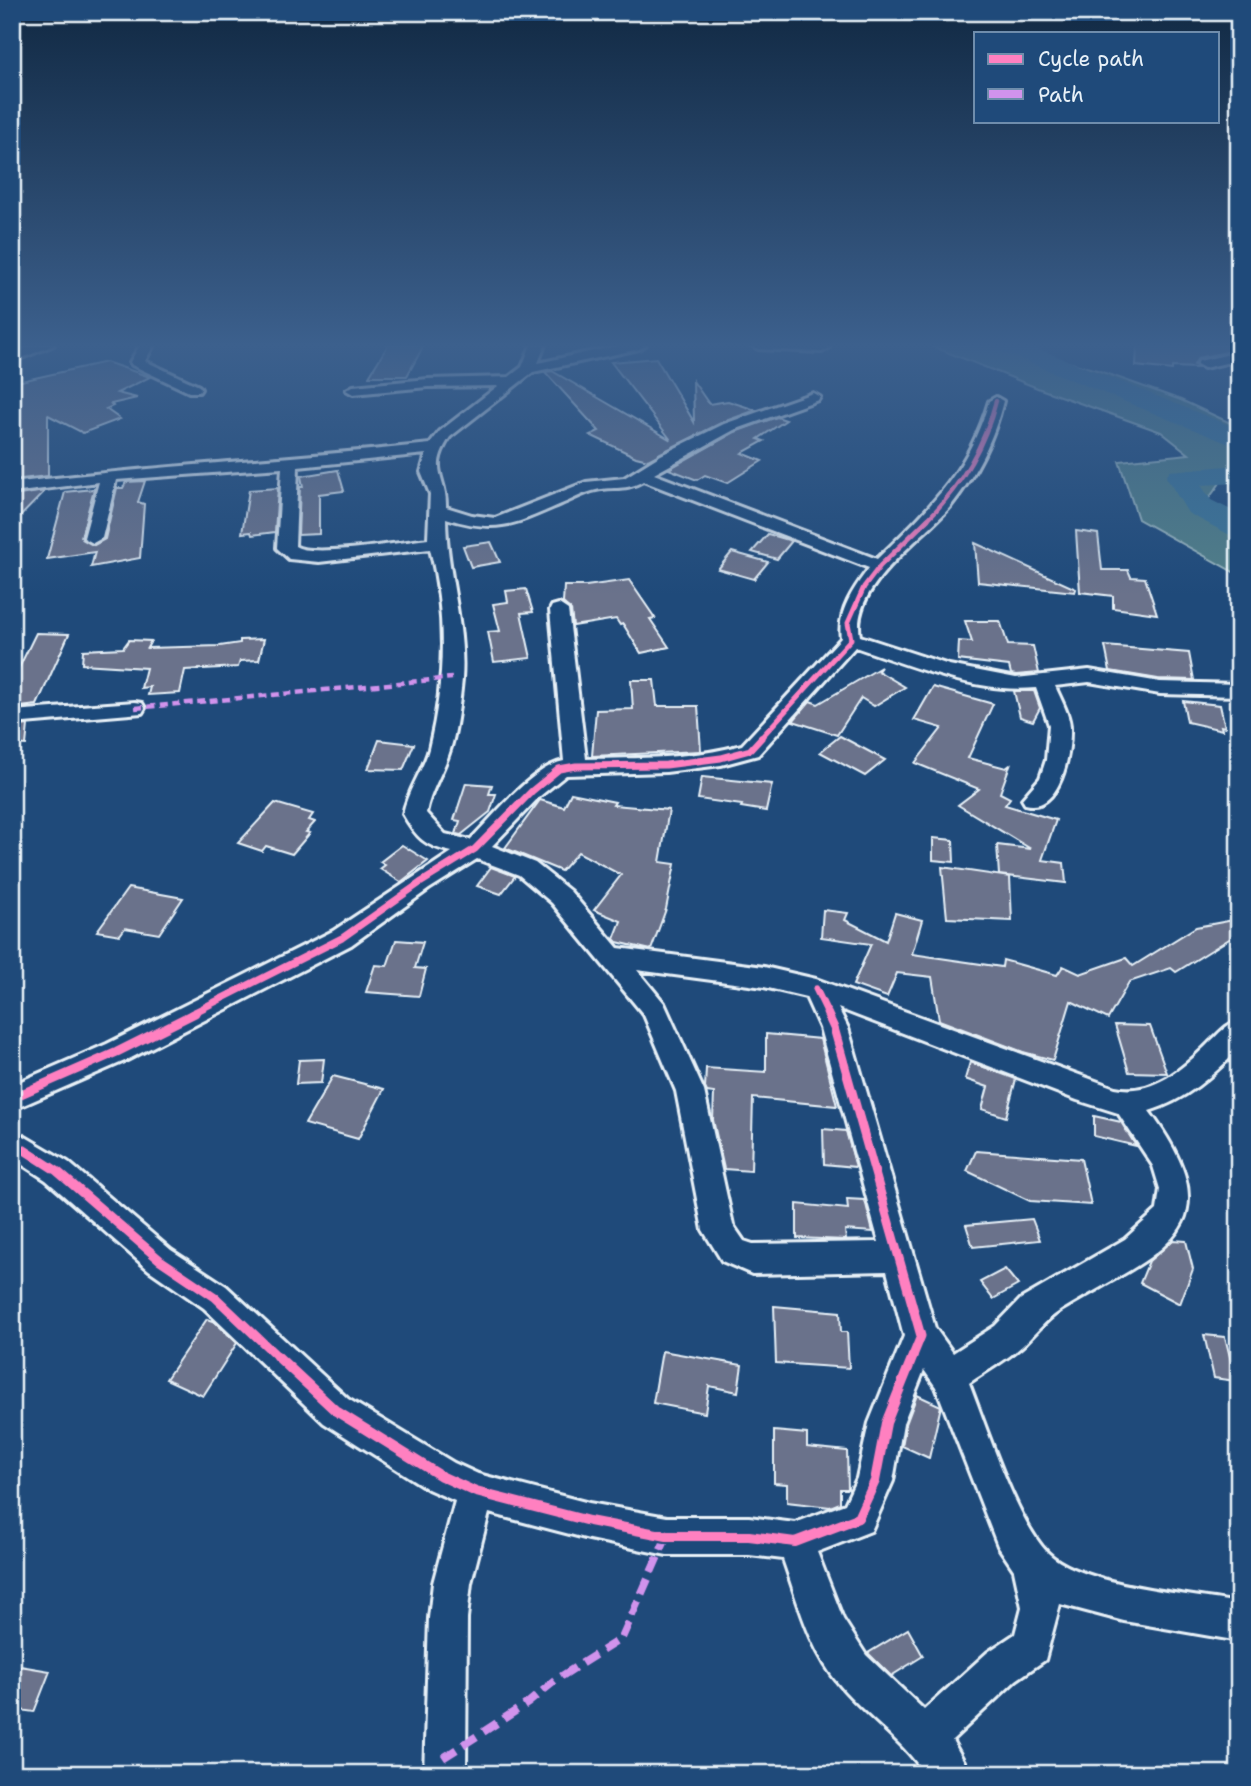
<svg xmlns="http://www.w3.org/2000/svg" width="1251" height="1786" font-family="'Shantell Sans',sans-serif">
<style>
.green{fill:#517f88;stroke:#9cb8c0;stroke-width:2}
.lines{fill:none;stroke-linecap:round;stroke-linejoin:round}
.river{fill:#3e7698;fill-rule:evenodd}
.building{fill:#6a728b;stroke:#e8f1f8;stroke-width:2}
.minor-casing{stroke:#e8f1f8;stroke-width:6}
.minor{fill:#1f4a7a;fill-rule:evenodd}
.quiet-far1{stroke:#d193ec;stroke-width:4.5;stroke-dasharray:8 4.5;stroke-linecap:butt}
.quiet{stroke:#d193ec;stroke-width:8;stroke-dasharray:16 8;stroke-linecap:butt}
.cycleway-far4-casing{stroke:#1f4a7a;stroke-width:7}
.cycleway-far3-casing{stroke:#1f4a7a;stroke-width:9}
.cycleway-far2-casing{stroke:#1f4a7a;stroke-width:11}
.cycleway-far1-casing{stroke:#1f4a7a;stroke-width:13}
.cycleway-casing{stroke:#1f4a7a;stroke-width:15}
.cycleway-far4{stroke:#ff80c0;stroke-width:4.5}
.cycleway-far3{stroke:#ff80c0;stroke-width:5}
.cycleway-far2{stroke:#ff80c0;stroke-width:7}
.cycleway-far1{stroke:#ff80c0;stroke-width:9}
.cycleway{stroke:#ff80c0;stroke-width:10}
</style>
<rect width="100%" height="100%" fill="#1f4a7a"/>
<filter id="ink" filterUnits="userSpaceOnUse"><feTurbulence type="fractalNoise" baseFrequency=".0143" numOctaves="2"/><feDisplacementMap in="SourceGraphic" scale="14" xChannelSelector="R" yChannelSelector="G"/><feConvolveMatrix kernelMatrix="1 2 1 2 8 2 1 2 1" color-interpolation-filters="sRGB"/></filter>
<g filter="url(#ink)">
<!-- green -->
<polygon class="green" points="929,345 1006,345 1097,370 1181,400 1239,427 1239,475 1223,479 1202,508 1239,525 1239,575 1138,519 1119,461 1189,454 1161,432 1040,389"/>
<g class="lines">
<!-- river -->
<g class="river">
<polygon points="994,345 1029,345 1239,429 1239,448 998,350"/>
<polygon points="1239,465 1239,483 1201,485 1211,500 1239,514 1239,537 1228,534 1188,513 1166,477 1170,471"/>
</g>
</g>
<!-- building -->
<g class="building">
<polygon points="388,345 424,345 407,376 369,376"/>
<polygon points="1137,345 1233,345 1236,350 1198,358 1194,365 1199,368 1172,367 1172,370 1136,366"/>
<polygon points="656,358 694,422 693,381 709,404 728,401 756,410 723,422 648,460 636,457 590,435 599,431 545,372 552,371 671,440 611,362"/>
<polygon points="106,362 150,377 117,393 137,398 111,404 113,406 106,409 120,419 83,433 48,415 48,476 12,480 12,383"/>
<polygon points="777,417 786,420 758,439 764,441 742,453 762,461 727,483 705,475 697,480 669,469 735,432"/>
<polygon points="338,470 344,491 319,494 319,534 298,535 300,487 303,487 301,476"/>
<polygon points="145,481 138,502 144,504 140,558 91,567 95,552 47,559 65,492 94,489 81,537 94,545 105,539 117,488 123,488 126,482"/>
<polygon points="278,488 275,532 252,535 251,532 242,533 249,490"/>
<polygon points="45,491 12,525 12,496"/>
<polygon points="1076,531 1098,534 1102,570 1128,570 1131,577 1145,578 1157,614 1113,608 1113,596 1080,592"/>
<polygon points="768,534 792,541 777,559 752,552"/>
<polygon points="491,542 500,562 471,567 463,546"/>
<polygon points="975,543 1076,589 1075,592 978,582"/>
<polygon points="732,552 768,562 754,579 718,569"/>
<polygon points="629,580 655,618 650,619 669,647 641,653 623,624 620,625 616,619 573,626 571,610 563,603 564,586 586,586"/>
<polygon points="526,589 533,612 521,613 531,658 494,662 488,632 500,631 493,604 508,602 506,591"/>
<polygon points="965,621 1000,621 1008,645 1033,646 1039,673 1016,675 1011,674 1009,666 958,660 959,641 972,642"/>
<polygon points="36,633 69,634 37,705 12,708 12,682"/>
<polygon points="264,639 259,660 240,661 238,667 185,670 180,693 148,695 150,687 141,688 146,668 82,664 83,650 123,648 129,640 151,641 147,648 220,646 240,643 240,640"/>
<polygon points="1105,646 1189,653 1194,680 1158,679 1110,671"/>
<polygon points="881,667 878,671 905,687 874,706 861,698 837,735 793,721 810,701 818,704"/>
<polygon points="631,680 654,680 657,706 698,706 701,751 592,756 596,710 633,709"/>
<polygon points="933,687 993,704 968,758 1006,768 1010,765 1000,793 1010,798 1005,805 1056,820 1042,860 1064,863 1066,883 999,875 997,845 1031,849 958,805 979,789 915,763 942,728 914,720"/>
<polygon points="1014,691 1034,691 1040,708 1033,721 1020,717"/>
<polygon points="1183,701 1220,705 1225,727 1221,726 1222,730 1187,722"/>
<polygon points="28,725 26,745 12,744 12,727"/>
<polygon points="840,736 885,760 865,776 820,752"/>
<polygon points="379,740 414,744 403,770 368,769"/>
<polygon points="702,777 772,784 766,811 741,807 742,805 698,799"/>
<polygon points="466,783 492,785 489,794 496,794 490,812 461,835 456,834 460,821 454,820"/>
<polygon points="571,793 615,802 613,805 669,810 660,862 675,864 666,909 651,950 617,942 614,939 621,921 594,910 621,875 578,852 561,871 505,848 540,800 564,807"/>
<polygon points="275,803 313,814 309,820 315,822 306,832 310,833 292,854 266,846 262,851 238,843"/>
<polygon points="933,838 953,840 954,862 933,860"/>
<polygon points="402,845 428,861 401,882 380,869 385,865 380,862"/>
<polygon points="491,867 515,876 501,894 477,886"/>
<polygon points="942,867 1010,877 1012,921 947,918"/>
<polygon points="128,888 183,898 159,934 125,928 120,935 97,931"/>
<polygon points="823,910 848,913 845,920 886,941 895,913 922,920 912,954 1002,967 1003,960 1057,975 1063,966 1080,974 1126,958 1133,966 1196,927 1239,919 1239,933 1176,972 1171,968 1129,982 1108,1019 1071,1001 1053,1060 1023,1052 939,1020 932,977 897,973 887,997 853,985 871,944 821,937"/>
<polygon points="396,940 423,942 415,968 426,969 419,996 366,992 375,965 387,966"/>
<polygon points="1115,1025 1150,1026 1167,1073 1129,1072"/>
<polygon points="766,1034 820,1039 837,1106 753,1098 751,1171 724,1169 713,1120 714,1093 707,1092 705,1088 706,1068 766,1072"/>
<polygon points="324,1059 321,1083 296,1084 299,1060"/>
<polygon points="970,1062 1016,1079 1006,1117 982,1109 988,1087 965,1079"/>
<polygon points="333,1076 384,1089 358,1139 305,1124"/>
<polygon points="1094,1116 1121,1122 1136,1146 1094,1136"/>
<polygon points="823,1129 846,1131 856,1167 824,1164"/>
<polygon points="976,1151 1081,1159 1091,1205 1030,1201 967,1171"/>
<polygon points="847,1199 865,1200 873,1232 845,1230 846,1240 797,1238 797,1204 848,1209"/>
<polygon points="1032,1219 1040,1240 973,1247 966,1225"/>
<polygon points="1173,1240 1186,1241 1193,1269 1180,1304 1140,1283 1149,1261"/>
<polygon points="1005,1269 1018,1285 993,1299 980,1282"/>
<polygon points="774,1306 840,1312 841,1332 847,1332 849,1368 776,1363"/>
<polygon points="207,1319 215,1322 237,1343 203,1396 166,1379"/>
<polygon points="1204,1335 1225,1337 1236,1381 1214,1378"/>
<polygon points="662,1351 742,1365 738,1392 709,1386 705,1413 653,1403"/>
<polygon points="917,1395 941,1406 929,1458 902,1446 906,1424"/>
<polygon points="774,1431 807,1434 807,1447 847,1451 848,1489 840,1489 840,1503 830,1507 787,1502 787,1484 774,1483"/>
<polygon points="908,1629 923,1656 891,1676 868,1653"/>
<polygon points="20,1666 50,1671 34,1712 12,1709 12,1685"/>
</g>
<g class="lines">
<defs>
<g id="minor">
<polygon points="35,345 54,345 12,362 12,353"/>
<polygon points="140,345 154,345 145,361 199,386 201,389 199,392 189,392 132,365 130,362"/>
<path d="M531,345H545L538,363L621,345H646L639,349L533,372L450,437C427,471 447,475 446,507L472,515L495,518L586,482L624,478L661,455L724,424L813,393L820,397L818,400L734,430L654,474L877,559C929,508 968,473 989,401L996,397L1003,401C994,439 975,476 950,507C922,540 850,586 860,636L949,665L1016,678L1089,670L1160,682L1239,684V696L1160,694L1089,682L1055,686C1060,698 1070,715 1070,728C1071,753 1060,814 1025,804L1022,799L1040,778L1046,760L1049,725L1036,688C978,694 909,665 855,647L758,755L721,765L666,772L566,775L540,796L492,846L535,863L570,891L618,948L764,967L816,979L1115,1088C1153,1096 1184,1068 1209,1043C1219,1034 1226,1024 1239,1020L1238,1050C1212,1076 1186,1100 1149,1111C1240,1233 1156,1252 1061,1310C1045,1320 1036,1333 1022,1346C1006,1360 986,1371 969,1383C986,1426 1017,1523 1048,1553C1082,1586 1190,1594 1239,1603V1641L1124,1621L1060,1604L1045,1660L1016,1680L952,1740L971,1774H925C902,1739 867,1717 840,1685C810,1651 798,1601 783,1559L749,1555H667L589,1539L489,1513L471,1583L467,1618L466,1774H424L429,1618L433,1583L455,1501L428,1489L324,1423L204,1308L149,1270L46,1180L12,1158V1129L68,1162L171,1250L226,1286L348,1399L454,1463L478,1474L589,1503L667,1517H749L795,1523L845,1504L857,1478L869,1423L904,1336L887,1271L752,1274L722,1261L703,1230L676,1091L644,1015L552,903L519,875L477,859L429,889L351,945L127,1060L12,1110V1085L107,1044L333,931L452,852C424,846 417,838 403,814C408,789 423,771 429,749C445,683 447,615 430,549L319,562L289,559L277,548L282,468L116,480L102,538L93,543L84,538L99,482L12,493V483C151,466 291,459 430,444L440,431L498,386L428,387L353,394L346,390L353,386L428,379L509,377L522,367ZM426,454L421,472L430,494L428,539C404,542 311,558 295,546L298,467ZM643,481L869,568C854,588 837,612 841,638L742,745C691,759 639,758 586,759L568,610L559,604L552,606L550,610L564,761C532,767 493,817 470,840L445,834L426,813C430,791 442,774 449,753C456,734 460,700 462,679C466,624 446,572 446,518C499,535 517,523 566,502C575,498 586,492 596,490C613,486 627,491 643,481ZM637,970L764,987L806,997L820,1028L879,1242L753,1244L744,1241L733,1225L704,1091L664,1003ZM838,1008L1077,1100L1118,1113L1153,1166L1160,1189L1157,1210L1125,1239L1021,1299L995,1326L953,1353L935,1328L848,1028ZM924,1370L936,1387L998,1546L1014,1570L1022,1607L1015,1634L988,1652L924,1710L866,1655L843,1619L817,1552L871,1531L893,1481L903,1423Z"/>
<polygon points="751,345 825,345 829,348 822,352 758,349"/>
<polygon points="1239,352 1239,360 1204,368 1197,364 1199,361"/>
<polygon points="135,702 142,703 145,708 142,713 12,724 12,711"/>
</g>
</defs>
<!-- minor casing -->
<use href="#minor" class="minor-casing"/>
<!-- minor -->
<use href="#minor" class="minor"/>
<!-- quiet-far1 -->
<polyline class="quiet-far1" points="135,708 452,678"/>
<!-- quiet -->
<polyline class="quiet" points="443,1758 528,1703 557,1679 622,1638 667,1536"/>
<defs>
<path id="cycleway-far4" d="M926,521C960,487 984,447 996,401"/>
<polyline id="cycleway-far3" points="759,740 851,639 848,623 864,587 880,566 928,519"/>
<g id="cycleway-far2">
<polyline points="816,989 828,1014"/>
<polyline points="191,1014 342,938 420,883 475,849 532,791 559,769 576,766 666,765 721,758 750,750 761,738"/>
</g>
<g id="cycleway-far1">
<polyline points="827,1013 834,1028 921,1336 912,1358"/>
<polyline points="12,1098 117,1052 195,1013"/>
<polyline points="12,1142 57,1171 160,1260 215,1297 279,1358"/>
</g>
<polyline id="cycleway" points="277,1356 336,1411 441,1476 476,1492 589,1521 667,1536 749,1536 795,1542 858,1518 875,1481 886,1423 913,1356"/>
</defs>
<!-- cycleway-far4 casing -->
<use href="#cycleway-far4" class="cycleway-far4-casing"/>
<!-- cycleway-far3 casing -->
<use href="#cycleway-far3" class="cycleway-far3-casing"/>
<!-- cycleway-far2 casing -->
<use href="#cycleway-far2" class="cycleway-far2-casing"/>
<!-- cycleway-far1 casing -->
<use href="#cycleway-far1" class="cycleway-far1-casing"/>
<!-- cycleway casing -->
<use href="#cycleway" class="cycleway-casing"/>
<!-- cycleway-far4 -->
<use href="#cycleway-far4" class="cycleway-far4"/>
<!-- cycleway-far3 -->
<use href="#cycleway-far3" class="cycleway-far3"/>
<!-- cycleway-far2 -->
<use href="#cycleway-far2" class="cycleway-far2"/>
<!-- cycleway-far1 -->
<use href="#cycleway-far1" class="cycleway-far1"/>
<!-- cycleway -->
<use href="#cycleway" class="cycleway"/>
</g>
</g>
<!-- sky -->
<linearGradient id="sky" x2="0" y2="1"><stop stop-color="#112943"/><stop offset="0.58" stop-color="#3c608d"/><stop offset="1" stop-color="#3c608d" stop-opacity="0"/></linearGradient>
<rect width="1251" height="595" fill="url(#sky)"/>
<!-- margin -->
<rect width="1251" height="1786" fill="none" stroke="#1f4a7a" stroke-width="42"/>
<rect x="21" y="21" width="1209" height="1744" fill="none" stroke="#e8f1f8" stroke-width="2.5" filter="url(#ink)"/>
<!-- legend -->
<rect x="974" y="32" width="245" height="91" fill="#1f4a7a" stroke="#6f8dac" stroke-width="2"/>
<rect x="988" y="54" width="35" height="10" fill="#ff80c0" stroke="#6f8dac" stroke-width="2"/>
<text x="1038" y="66" font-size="21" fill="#e8f1f8">Cycle path</text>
<rect x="988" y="89" width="35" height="10" fill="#d193ec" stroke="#6f8dac" stroke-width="2"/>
<text x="1038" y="102" font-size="21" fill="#e8f1f8">Path</text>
</svg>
